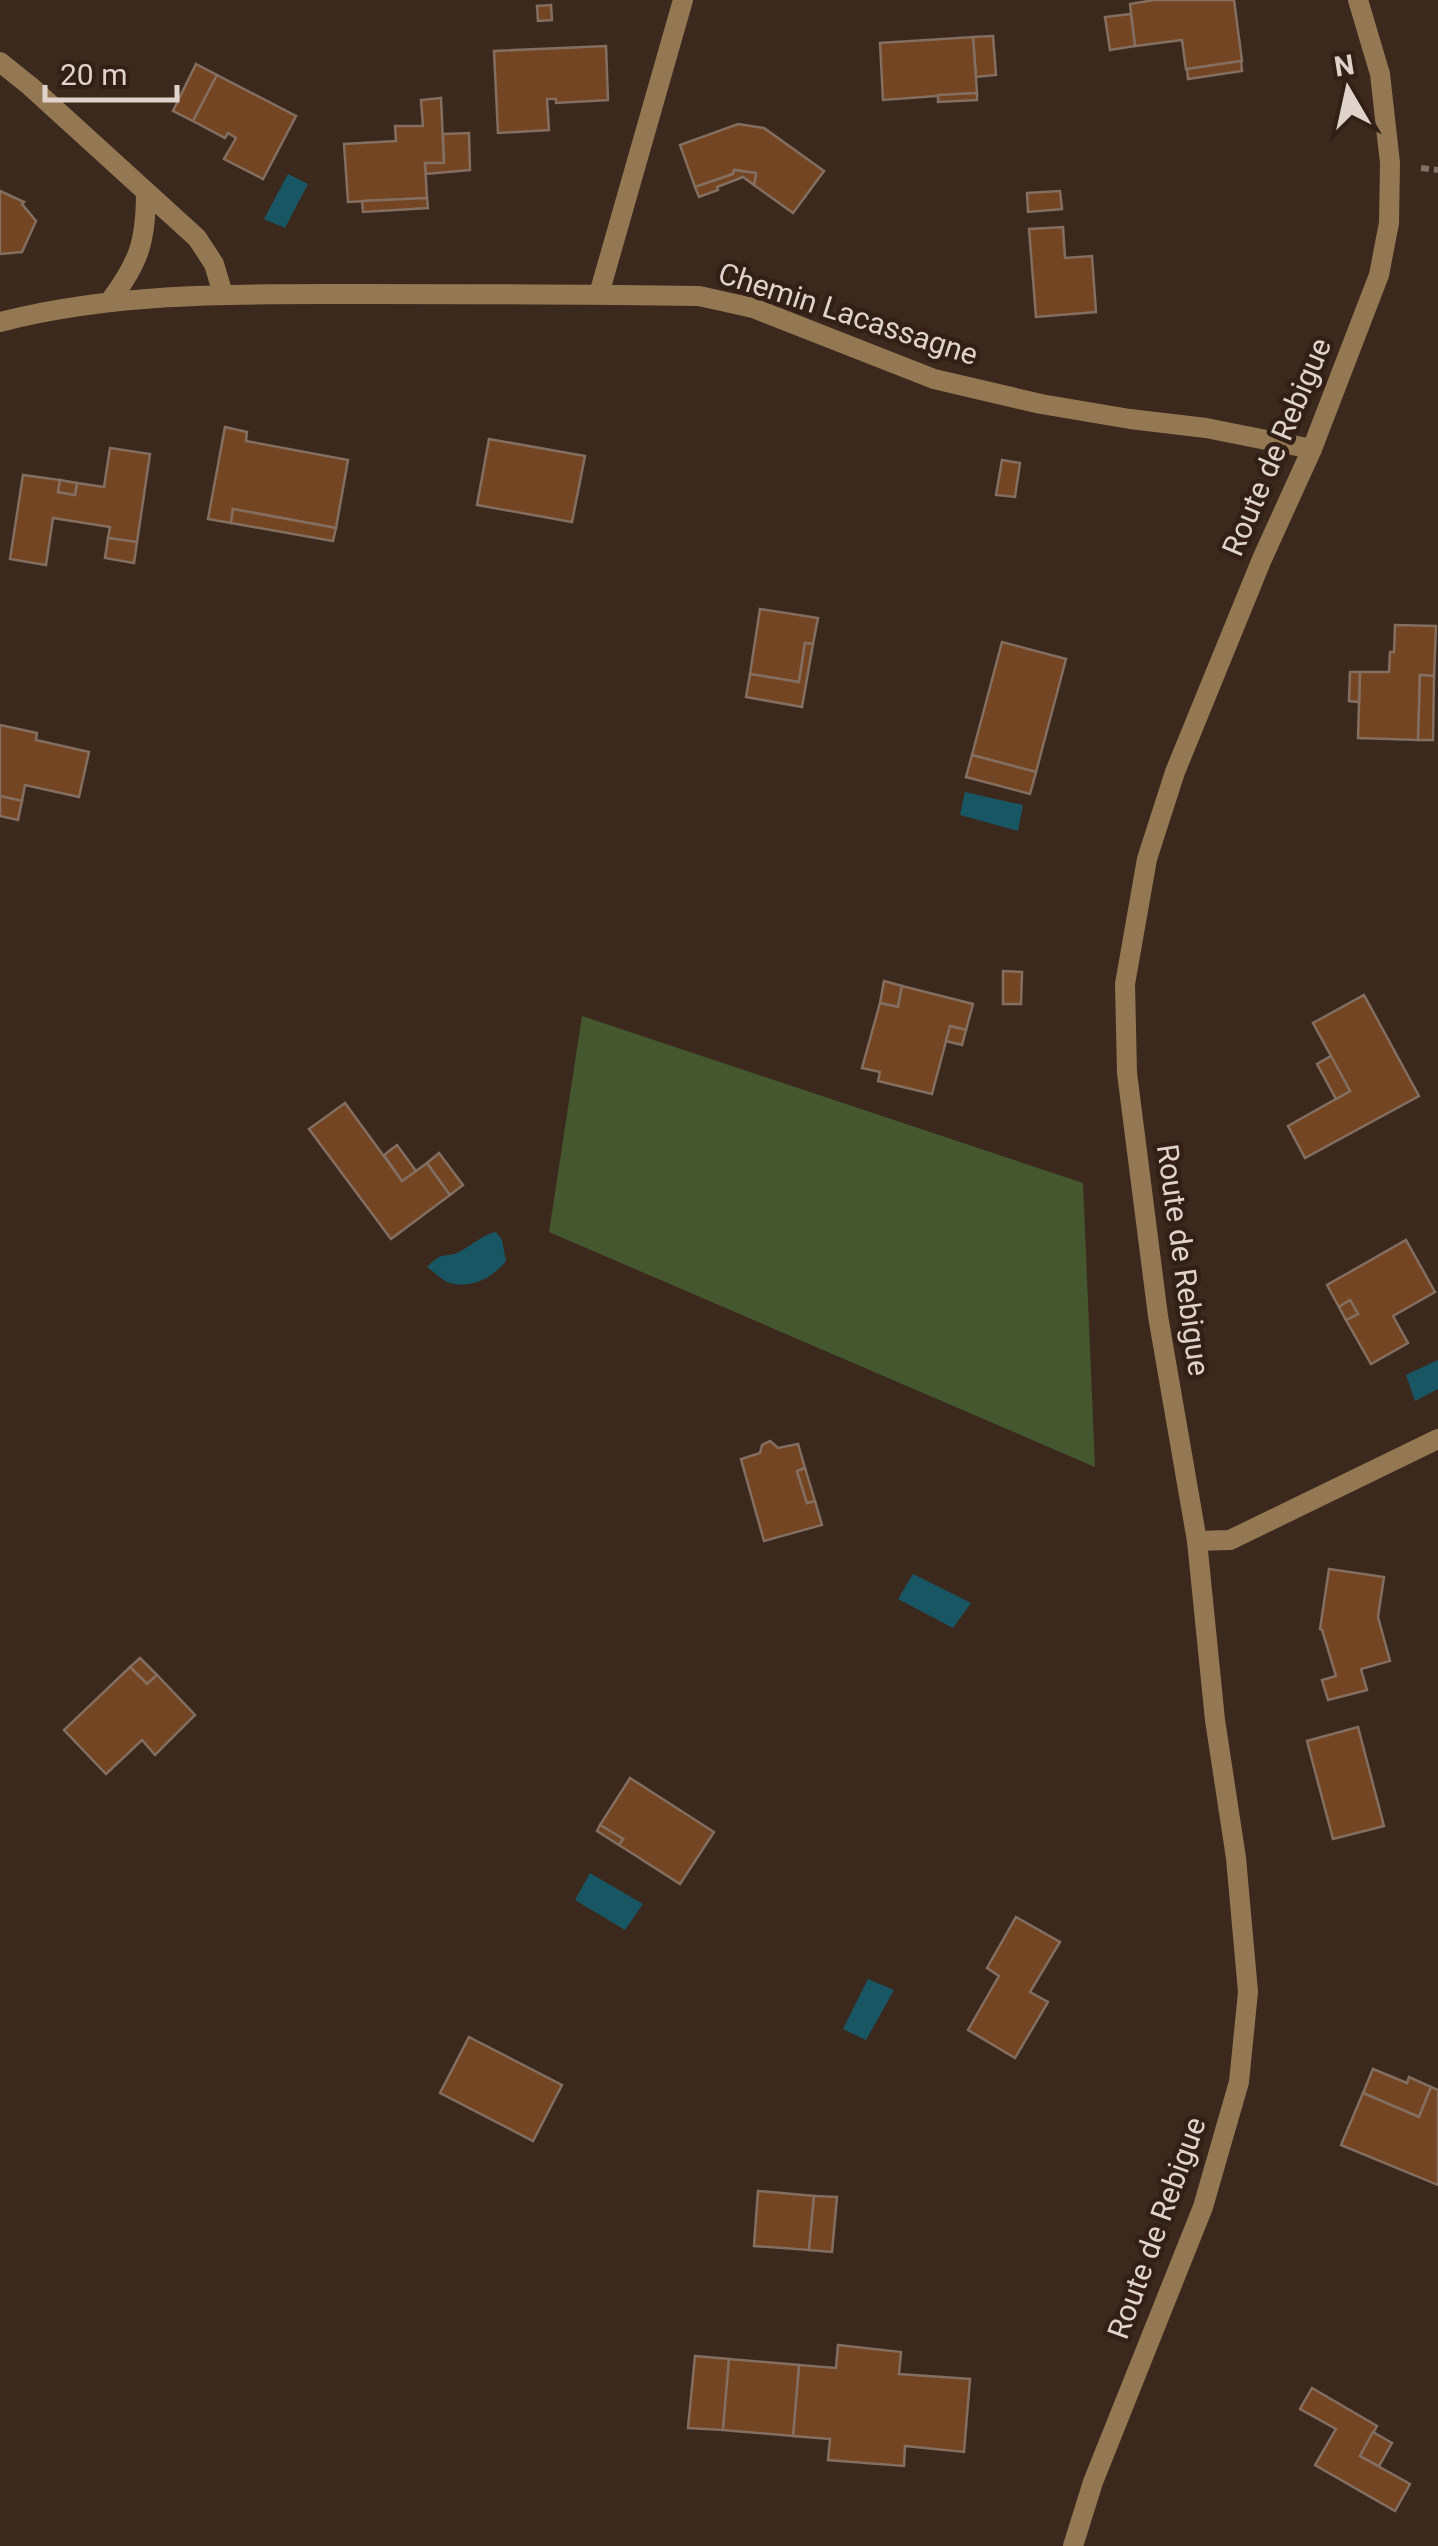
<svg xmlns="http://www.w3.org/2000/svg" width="1438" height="2546" font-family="Roboto,sans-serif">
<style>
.green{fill:#45572e}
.water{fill:#195664}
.building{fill:#734522;stroke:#836e60;stroke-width:2.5}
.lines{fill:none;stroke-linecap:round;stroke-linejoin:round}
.path{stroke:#807066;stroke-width:6;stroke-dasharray:8 5;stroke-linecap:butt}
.minor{stroke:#947853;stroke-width:20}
.tertiary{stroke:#947853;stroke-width:20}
.labels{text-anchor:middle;stroke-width:9;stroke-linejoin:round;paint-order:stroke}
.street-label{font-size:30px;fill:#dfd3cc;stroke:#321f15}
</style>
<rect width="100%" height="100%" fill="#3c291e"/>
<!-- green -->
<polygon class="green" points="582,1016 1083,1183 1095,1467 549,1232"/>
<!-- water -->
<g class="water">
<polygon points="288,174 308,184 285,228 264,219"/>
<polygon points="965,792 1023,805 1018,831 960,815"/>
<path d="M496,1232L502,1240L506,1261C492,1278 471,1290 447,1282C441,1279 433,1271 427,1267C445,1250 438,1259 457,1253C471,1247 480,1235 496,1232Z"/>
<polygon points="1438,1360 1438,1389 1415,1401 1406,1375"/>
<polygon points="913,1574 971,1603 953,1628 898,1599"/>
<polygon points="590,1873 643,1904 625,1930 575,1900"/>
<polygon points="868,1979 894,1990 866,2040 843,2029"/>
</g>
<!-- building -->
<g class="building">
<polygon points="1154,0 1234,0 1242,61 1186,69 1182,40 1135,46 1130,4"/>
<polygon points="551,5 552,20 538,21 537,6"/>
<polygon points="1131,14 1135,46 1110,50 1105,17"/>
<polygon points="993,36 996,75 976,77 973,37"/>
<polygon points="973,37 977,93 883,100 880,43"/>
<polygon points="606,46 608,100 556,103 556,99 547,99 549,130 498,133 494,51"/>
<polygon points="1241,61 1242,71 1188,79 1187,69"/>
<polygon points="196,64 217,75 193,121 173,111"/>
<polygon points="217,75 296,116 263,179 224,159 236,138 228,133 225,138 193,121"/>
<polygon points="977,93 977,100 938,102 938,95"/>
<polygon points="441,98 444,163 425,163 427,198 348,202 344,144 396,141 395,126 423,126 421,100"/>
<polygon points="738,124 764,128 824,171 793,213 754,185 756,173 734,170 733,174 695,187 680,145"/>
<polygon points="469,133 470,170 426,174 425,163 444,163 443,134"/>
<polygon points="734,170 756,173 754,185 743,177 717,187 718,190 699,197 695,187 733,174"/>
<polygon points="0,191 24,202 22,204 36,221 22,252 0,254"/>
<polygon points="1060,191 1062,209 1028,212 1027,193"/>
<polygon points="427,198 428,208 363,212 362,201"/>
<polygon points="1063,227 1065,258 1092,256 1096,312 1036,317 1029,229"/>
<polygon points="225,427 247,432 246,441 348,460 336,528 233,509 231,523 208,519"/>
<polygon points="489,439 585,456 572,522 477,505"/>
<polygon points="110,448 150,454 137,542 108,538 110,527 53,518 46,565 10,559 23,475 60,480 58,492 75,495 77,483 104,487"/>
<polygon points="1002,460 1020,463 1015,497 996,495"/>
<polygon points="60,480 77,483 75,495 58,492"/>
<polygon points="233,509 336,528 333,541 231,523"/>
<polygon points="108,538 137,542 134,563 105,558"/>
<polygon points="760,609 818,618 813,644 805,643 799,682 750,674"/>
<polygon points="1395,625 1436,626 1434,676 1420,675 1418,740 1358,738 1360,672 1389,672 1390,652 1394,652"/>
<polygon points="1002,642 1066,659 1036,772 972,755"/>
<polygon points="805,643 813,644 802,707 746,697 750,674 799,682"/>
<polygon points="1350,672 1360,672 1359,702 1349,701"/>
<polygon points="1420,675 1434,676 1433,740 1418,740"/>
<polygon points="0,725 37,733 36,740 89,752 79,797 25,785 22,801 0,796"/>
<polygon points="972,755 1036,772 1030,794 966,777"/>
<polygon points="0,796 22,801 18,820 0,816"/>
<polygon points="1003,971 1022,972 1021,1004 1003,1004"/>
<polygon points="884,981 902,986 898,1007 880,1003"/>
<polygon points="902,986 973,1004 966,1030 950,1026 932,1094 878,1081 880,1072 862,1068 880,1003 898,1007"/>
<polygon points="1364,995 1419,1096 1305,1158 1288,1126 1350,1091 1313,1023"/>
<polygon points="950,1026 966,1030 962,1045 946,1041"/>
<polygon points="1331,1056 1350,1091 1336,1099 1317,1064"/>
<polygon points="345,1103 402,1181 427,1163 450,1195 391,1239 309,1129"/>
<polygon points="397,1145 416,1171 402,1181 384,1155"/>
<polygon points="439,1153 463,1185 450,1195 427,1163"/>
<polygon points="1406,1240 1435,1292 1393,1316 1408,1343 1371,1364 1346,1320 1358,1314 1350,1300 1339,1307 1327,1285"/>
<polygon points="1350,1300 1358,1314 1346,1320 1339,1307"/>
<polygon points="770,1441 778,1448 798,1444 805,1468 797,1471 807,1503 815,1501 822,1525 764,1541 741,1459 760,1453 762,1445"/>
<polygon points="805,1468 815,1501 807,1503 797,1471"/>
<polygon points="1329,1569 1384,1577 1378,1617 1390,1661 1361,1669 1367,1690 1328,1700 1322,1680 1336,1676 1322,1630 1320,1629"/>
<polygon points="140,1658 157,1675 147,1684 130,1667"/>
<polygon points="130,1667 147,1684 157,1675 195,1715 155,1755 142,1740 106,1774 64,1730"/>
<polygon points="1358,1727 1384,1826 1333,1839 1307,1741"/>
<polygon points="630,1778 714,1832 680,1884 619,1845 623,1839 600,1825"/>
<polygon points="600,1825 623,1839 619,1845 597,1831"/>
<polygon points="1016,1917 1060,1942 1030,1992 1048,2002 1015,2058 968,2030 999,1976 987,1968"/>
<polygon points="469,2037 562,2085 533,2141 440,2093"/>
<polygon points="1373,2069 1407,2083 1409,2077 1431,2087 1419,2117 1363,2093"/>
<polygon points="1431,2087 1438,2090 1438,2185 1341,2145 1363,2093 1419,2117"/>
<polygon points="758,2191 814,2196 809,2250 754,2246"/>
<polygon points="814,2196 837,2197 832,2252 809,2250"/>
<polygon points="838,2345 901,2352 899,2374 970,2379 964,2452 905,2446 904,2466 828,2460 830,2439 793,2436 799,2365 836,2368"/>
<polygon points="695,2356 729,2359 723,2430 688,2428"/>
<polygon points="729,2359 799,2365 793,2436 723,2430"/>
<polygon points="1312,2388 1377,2426 1360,2456 1410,2484 1395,2511 1315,2465 1336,2429 1300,2409"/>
<polygon points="1373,2432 1392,2443 1379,2466 1360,2456"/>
</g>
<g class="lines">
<!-- path -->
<polyline class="path" points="1421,168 1438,170"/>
<!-- minor -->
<g class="minor">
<polyline points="0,62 30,86 197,238 214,264 223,294"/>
<polyline points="599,294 683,0"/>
<path d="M110,301C139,262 146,242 146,192"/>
<path d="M0,322C116,292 237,294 356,294C470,294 585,294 699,296L753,308L934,379L1041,404L1130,419L1206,428L1312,449"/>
<polyline points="1197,1541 1230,1540 1438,1439"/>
</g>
<!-- tertiary -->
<polyline class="tertiary" points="1073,2546 1093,2482 1203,2207 1239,2082 1248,1992 1236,1858 1215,1720 1197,1541 1158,1316 1127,1073 1125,984 1147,859 1175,772 1262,559 1312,449 1379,275 1389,223 1390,163 1380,74 1358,0"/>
</g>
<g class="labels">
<!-- street labels -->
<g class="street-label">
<text transform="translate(848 314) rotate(18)" y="10">Chemin Lacassagne</text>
<text transform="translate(1277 447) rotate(-67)" y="10">Route de Rebigue</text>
<text transform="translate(1183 1260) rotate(82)" y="10">Route de Rebigue</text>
<text transform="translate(1157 2228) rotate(-70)" y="10">Route de Rebigue</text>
</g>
</g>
<!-- north arrow -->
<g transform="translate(1348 90) rotate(351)" stroke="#321f15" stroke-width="8" paint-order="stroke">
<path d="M0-8L18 38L0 25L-18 38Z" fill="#dfd3cc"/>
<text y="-15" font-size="28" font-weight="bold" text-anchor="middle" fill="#dfd3cc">N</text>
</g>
<!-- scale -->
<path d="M45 85v15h132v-15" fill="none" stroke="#dfd3cc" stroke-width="5"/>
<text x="60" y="85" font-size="30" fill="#dfd3cc" stroke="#321f15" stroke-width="8" paint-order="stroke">20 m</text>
</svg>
